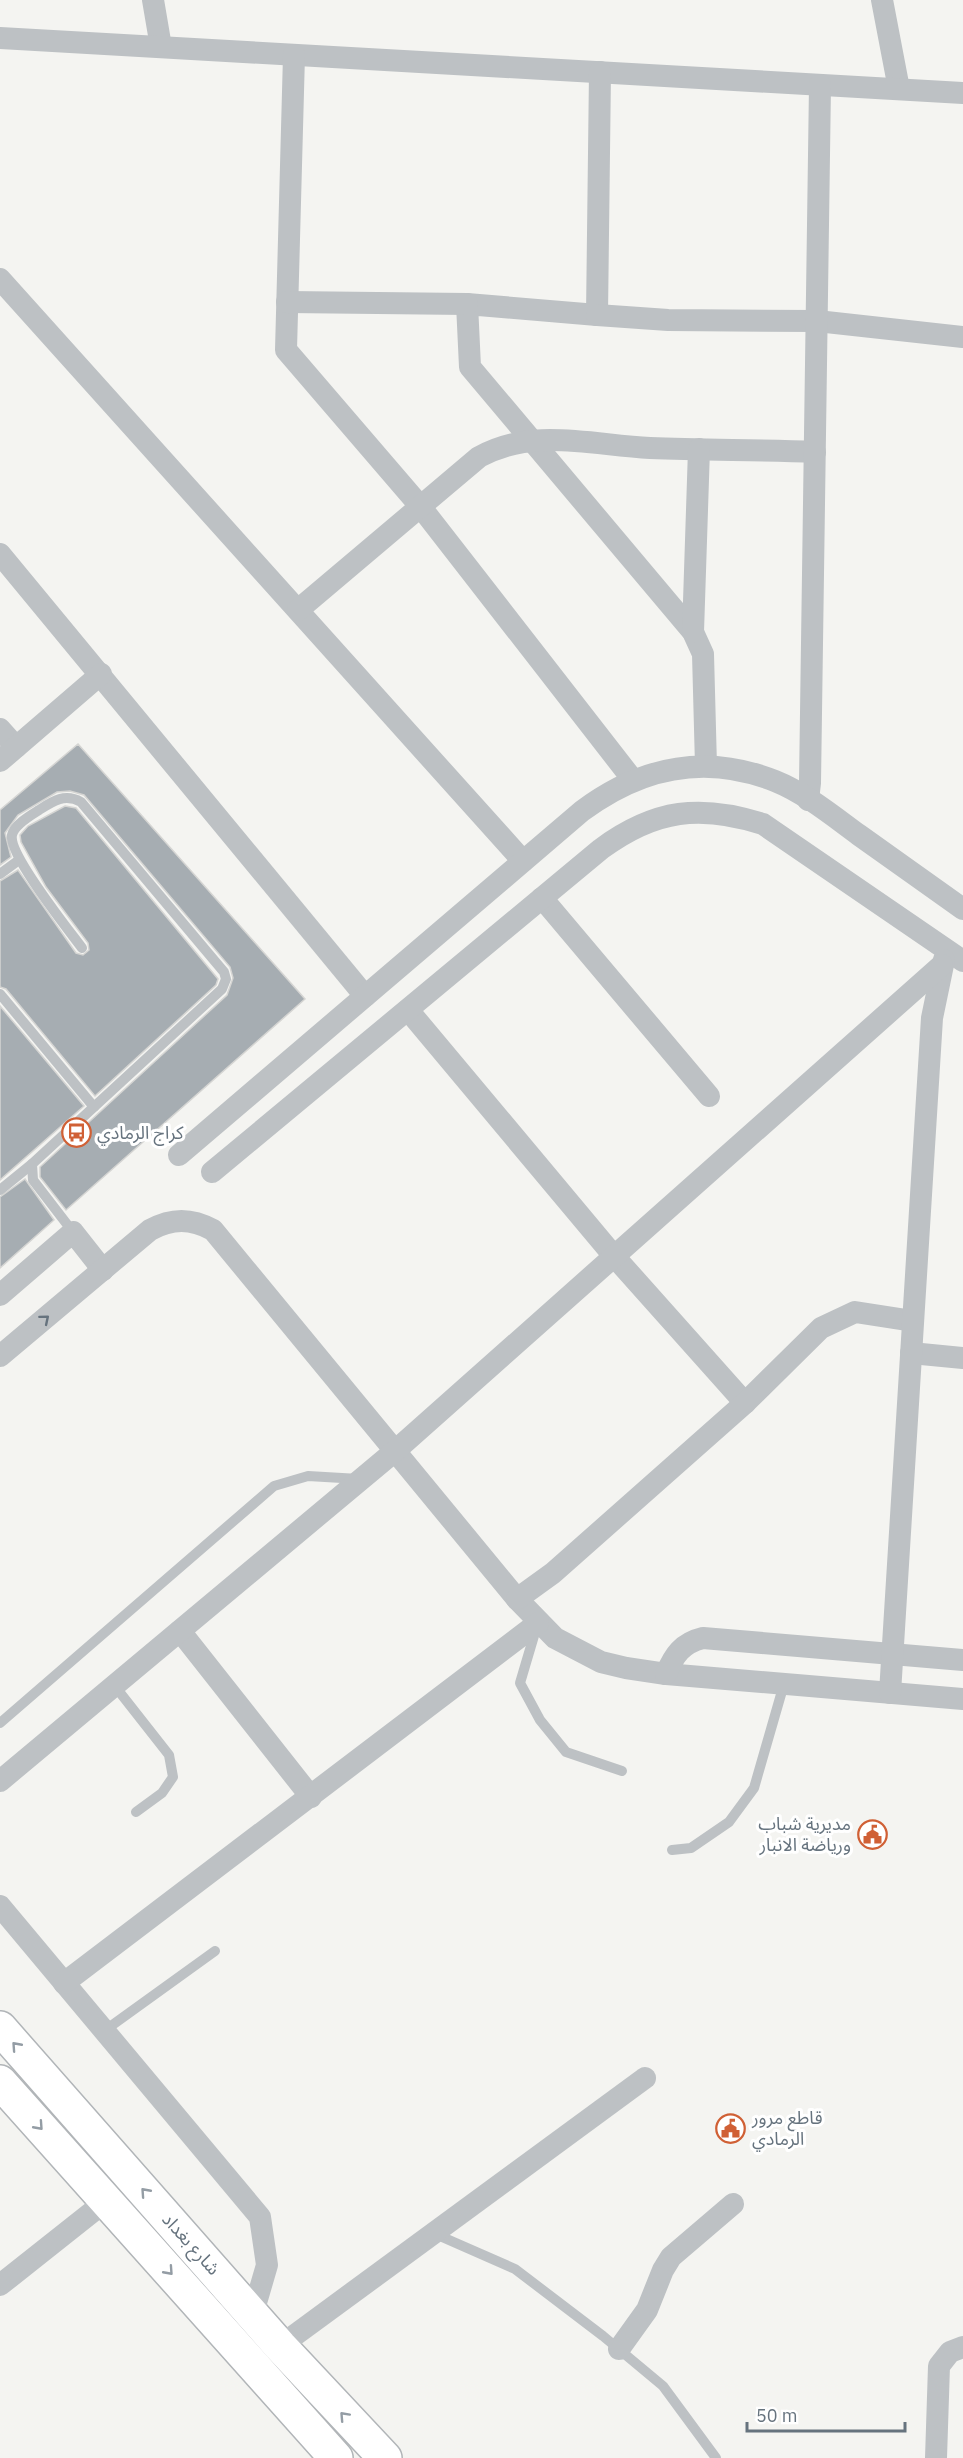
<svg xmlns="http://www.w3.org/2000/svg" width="963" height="2458" font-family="'IBM Plex Sans','Noto Sans Arabic',sans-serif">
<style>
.building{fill:#a6adb2;stroke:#d5d5d3;stroke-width:1.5}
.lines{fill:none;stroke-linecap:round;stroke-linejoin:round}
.primary-casing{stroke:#b1b5b8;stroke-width:36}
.lane{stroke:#bdc1c4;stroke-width:10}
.street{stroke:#bdc1c4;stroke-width:22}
.primary{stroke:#fff;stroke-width:33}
.oneway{stroke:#66737e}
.oneway2{stroke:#949da5}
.labels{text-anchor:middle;stroke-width:6;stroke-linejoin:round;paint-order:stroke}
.poi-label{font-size:18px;fill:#66737e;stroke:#fff;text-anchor:start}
.street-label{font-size:18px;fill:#66737e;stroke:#fff}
</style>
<rect width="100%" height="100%" fill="#f4f4f1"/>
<!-- building -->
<g class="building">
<polygon points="78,744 305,999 66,1210 40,1177 40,1167 227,995 233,978 230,967 84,795 70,791 57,792 18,815 5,833 11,857 0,865 0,810"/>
<polygon points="65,806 76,808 218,979 216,985 95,1096 6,989 0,987 0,881 18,870 76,953 83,955 89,950 88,943 46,887 21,842 20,835 28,826"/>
<polygon points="0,1006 84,1106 0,1180"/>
<polygon points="25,1179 54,1220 0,1268 0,1197"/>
</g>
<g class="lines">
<defs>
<g id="primary">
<polyline points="0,2028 280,2346 385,2458"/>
<polyline points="0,2082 336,2458"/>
</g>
</defs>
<!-- primary casing -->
<use href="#primary" class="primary-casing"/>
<!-- lane -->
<g class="lane">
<polyline points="0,874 19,860"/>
<polyline points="0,994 94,1107"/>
<polyline points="0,1190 32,1164"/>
<path d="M73,1232L33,1180L32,1164L222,989L226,979L224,972L81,802C65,793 53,801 39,810C31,815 14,825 12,835C8,854 68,929 82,948"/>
<polyline points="536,1629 520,1683 540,1720 566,1752 622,1771"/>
<polyline points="114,1685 169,1755 173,1777 162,1793 136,1812"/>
<polyline points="0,1723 274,1486 308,1476 359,1479"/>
<polyline points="672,1850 691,1848 729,1822 754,1788 784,1684"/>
<polyline points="104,2031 215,1951"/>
<polyline points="433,2233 515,2269 603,2336 663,2386 716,2458"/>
</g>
<!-- street -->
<g class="street">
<polyline points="153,0 161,47"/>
<polyline points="882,0 899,89"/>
<polyline points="0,38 963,93"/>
<polyline points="294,55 286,350 420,506 633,780"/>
<polyline points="600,72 597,315 467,304 470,367 693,632 703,654 706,766"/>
<polyline points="0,279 523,861"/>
<polyline points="287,302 467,304"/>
<polyline points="597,315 668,320 817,321 963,337"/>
<polyline points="0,554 365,996"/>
<path d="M298,610L479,457C533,427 591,445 650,448C705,450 760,450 815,452"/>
<polyline points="693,632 699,449"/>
<polyline points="0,729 16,747"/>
<polyline points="0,761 101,674"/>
<polyline points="808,800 810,783 820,85"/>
<polyline points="542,898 709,1096"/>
<polyline points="408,1010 613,1255 745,1403"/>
<path d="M179,1155L582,811C641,767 705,753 775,781C805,793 833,816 859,835C894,860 928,884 963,909"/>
<path d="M212,1172L601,849C655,809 701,804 763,824L963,961"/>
<polyline points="0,1295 73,1232 103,1270"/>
<polyline points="911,1353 963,1358"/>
<path d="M0,1356L150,1230C172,1218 191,1218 213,1230L517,1599L555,1638L601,1662L626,1668L666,1674L963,1699"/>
<polyline points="517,1599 553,1573 745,1403 821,1328 855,1312 913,1321"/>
<polyline points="180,1631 311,1797"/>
<path d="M666,1674C674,1655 682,1643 703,1638L963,1660"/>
<polyline points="890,1693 932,1018 944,960"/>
<polyline points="0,1781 395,1451 942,965"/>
<polyline points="0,1906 260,2217 267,2265 253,2313"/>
<polyline points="64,1983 538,1623"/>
<polyline points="0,2285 106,2201"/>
<polyline points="280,2346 645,2078"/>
<polyline points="619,2349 647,2310 663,2270 671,2257 733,2204"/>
<polyline points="936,2458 939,2366 950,2352 963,2347"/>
</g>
<!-- primary -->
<use href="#primary" class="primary"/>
</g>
<!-- one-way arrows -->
<defs><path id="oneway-chevron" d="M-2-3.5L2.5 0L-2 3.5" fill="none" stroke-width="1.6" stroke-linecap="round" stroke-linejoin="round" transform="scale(1.5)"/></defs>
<use class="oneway" href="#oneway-chevron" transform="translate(45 1319) rotate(-40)"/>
<g class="oneway2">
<use href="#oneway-chevron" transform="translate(16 2046) rotate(-132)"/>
<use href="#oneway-chevron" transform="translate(39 2126) rotate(48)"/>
<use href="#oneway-chevron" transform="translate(145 2192) rotate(-132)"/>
<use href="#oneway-chevron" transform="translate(169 2271) rotate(48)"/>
<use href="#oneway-chevron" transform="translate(344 2416) rotate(-133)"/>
</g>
<!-- icons -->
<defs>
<symbol id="bus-ring" viewBox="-11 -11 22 22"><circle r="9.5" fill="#fff" stroke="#d06035" stroke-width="1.5"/><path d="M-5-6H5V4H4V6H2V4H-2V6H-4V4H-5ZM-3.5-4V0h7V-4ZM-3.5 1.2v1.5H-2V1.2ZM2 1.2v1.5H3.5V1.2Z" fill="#d06035"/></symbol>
<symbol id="civic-ring" viewBox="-11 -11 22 22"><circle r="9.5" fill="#fff" stroke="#d06035" stroke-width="1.5"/><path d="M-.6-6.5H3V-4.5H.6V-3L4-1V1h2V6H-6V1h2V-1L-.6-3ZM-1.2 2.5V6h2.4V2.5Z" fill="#d06035"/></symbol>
</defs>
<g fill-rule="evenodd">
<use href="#bus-ring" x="60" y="1116" width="33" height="33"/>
<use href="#civic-ring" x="856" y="1818" width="33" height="33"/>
<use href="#civic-ring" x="714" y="2112" width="33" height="33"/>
</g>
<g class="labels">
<!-- poi labels -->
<g class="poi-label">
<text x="97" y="1139">كراج الرمادي</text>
<text x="851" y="1830" text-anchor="end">مديرية شباب<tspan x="851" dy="21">ورياضة الانبار</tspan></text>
<text x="752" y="2124">قاطع مرور<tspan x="752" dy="21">الرمادي</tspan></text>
</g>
<!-- street labels -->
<g class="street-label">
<text transform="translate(191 2244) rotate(48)" y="6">شارع بغداد</text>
</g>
</g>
<!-- scale -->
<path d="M747 2422v9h158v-9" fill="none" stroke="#66737e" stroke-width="3"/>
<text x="756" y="2422" font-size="18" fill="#66737e" stroke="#ffffff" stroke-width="4.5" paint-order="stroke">50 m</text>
</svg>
